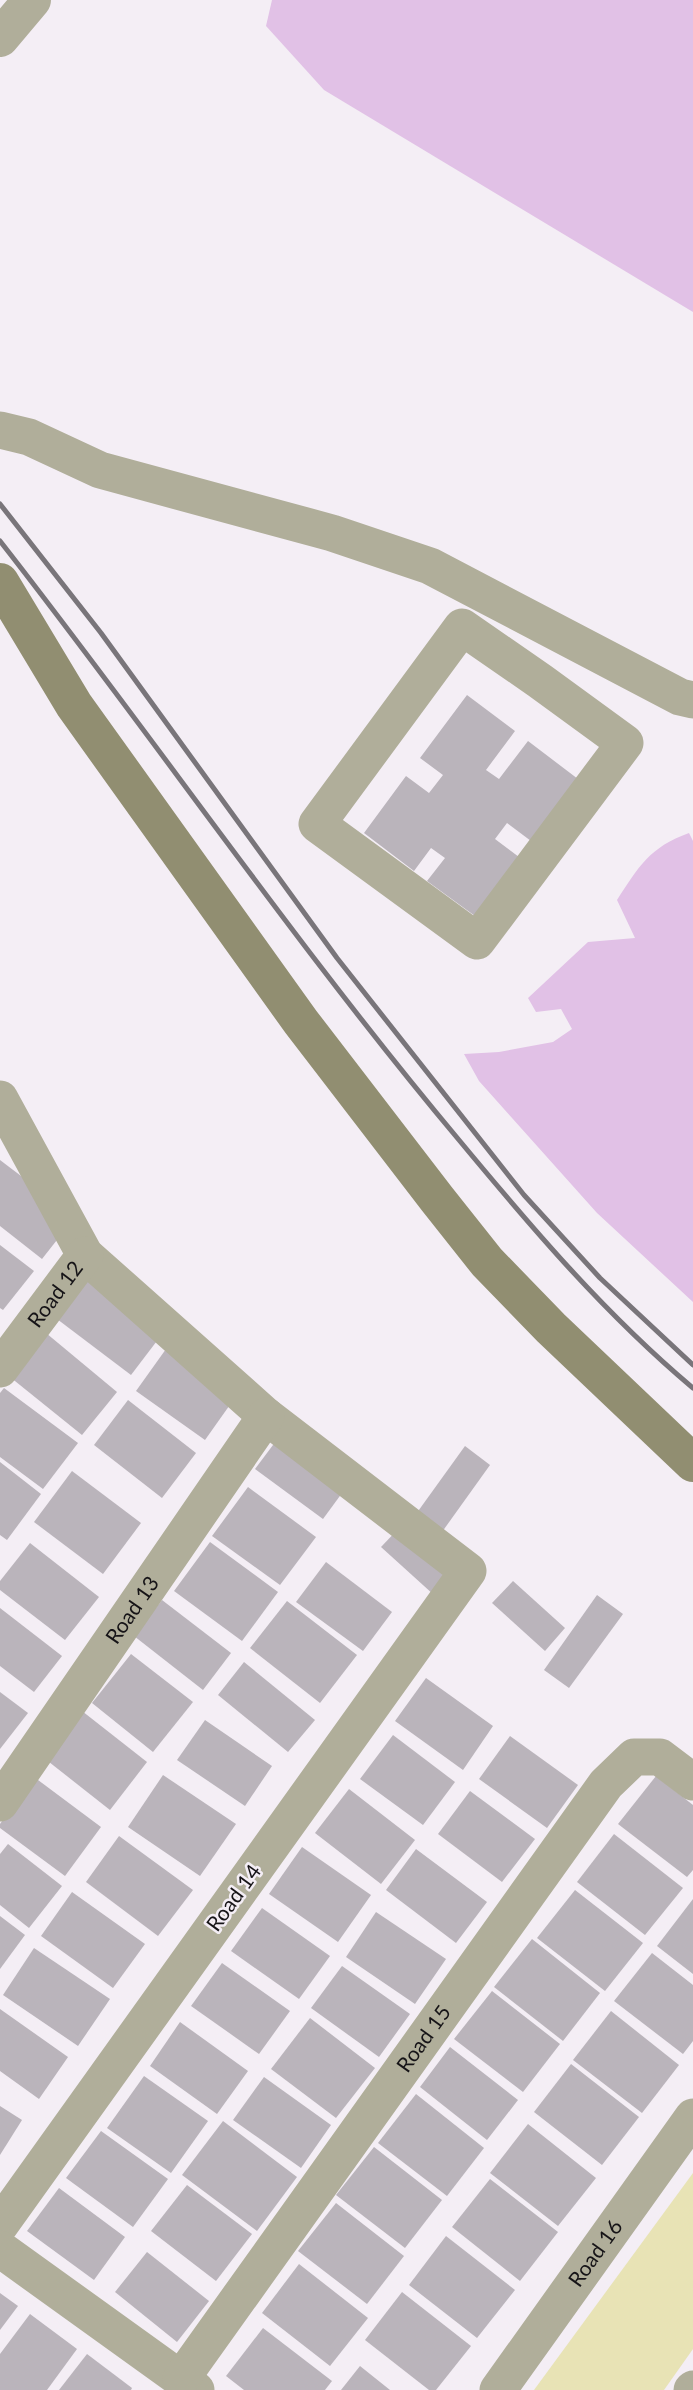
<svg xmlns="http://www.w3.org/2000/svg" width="693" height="2390" font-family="Lato,sans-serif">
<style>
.green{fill:#e8e3b5}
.water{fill:#e1c1e6}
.building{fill:#bab4bb}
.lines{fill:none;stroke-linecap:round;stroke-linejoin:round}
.minor{stroke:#b0ae9a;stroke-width:37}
.tertiary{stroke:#b0ae9a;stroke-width:38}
.secondary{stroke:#918e71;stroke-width:38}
.rail{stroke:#79757a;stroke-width:5}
.labels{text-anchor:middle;stroke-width:5;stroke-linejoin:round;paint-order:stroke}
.street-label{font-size:21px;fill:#161417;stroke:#f4eef5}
</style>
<rect width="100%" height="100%" fill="#f4eef5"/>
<!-- green -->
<polygon class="green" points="693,2173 693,2349 664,2390 534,2390"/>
<!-- water -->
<g class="water">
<polygon points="272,0 693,0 693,312 324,90 266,26"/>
<path d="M689,833L693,841V1302L597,1213L479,1081L464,1054L499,1052L553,1042L572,1029L561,1009L536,1012L528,998L588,942L635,938L617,900C639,866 650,847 689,833Z"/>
</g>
<!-- building -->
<g class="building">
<polygon points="467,695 515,731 486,770 499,779 528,741 578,779 531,841 507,823 495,839 519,857 475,916 427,881 445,858 431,848 414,871 364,833 406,776 429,793 443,775 420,758"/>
<polygon points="0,1160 75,1217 42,1259 0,1226"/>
<polygon points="0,1245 34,1271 3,1310 0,1308"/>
<polygon points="92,1273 166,1329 131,1375 57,1319"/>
<polygon points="46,1333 117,1392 82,1435 10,1377"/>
<polygon points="171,1342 239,1392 205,1440 136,1391"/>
<polygon points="4,1388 78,1443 43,1489 0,1457 0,1393"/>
<polygon points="128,1400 196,1453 162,1498 94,1445"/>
<polygon points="291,1421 356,1474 323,1519 255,1469"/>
<polygon points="465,1446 490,1465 437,1539 411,1521"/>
<polygon points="0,1462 41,1494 7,1540 0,1535"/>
<polygon points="72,1471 141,1523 103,1574 34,1522"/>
<polygon points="248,1487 316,1537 280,1585 212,1536"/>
<polygon points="402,1525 454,1572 434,1595 381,1547"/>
<polygon points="210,1542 278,1592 242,1641 174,1591"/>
<polygon points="30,1543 99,1597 65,1640 0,1590 0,1581"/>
<polygon points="326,1562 392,1612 363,1651 296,1602"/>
<polygon points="513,1581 565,1628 545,1651 492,1603"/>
<polygon points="597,1595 623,1614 569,1688 544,1670"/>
<polygon points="162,1600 231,1653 203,1690 134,1636"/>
<polygon points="287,1601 357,1655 320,1703 250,1648"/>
<polygon points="0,1608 62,1656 34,1692 0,1666"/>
<polygon points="131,1654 193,1702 153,1752 92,1703"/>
<polygon points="244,1662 315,1720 288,1752 218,1695"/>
<polygon points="426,1678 493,1726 463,1770 395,1721"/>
<polygon points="0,1692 28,1713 0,1749"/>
<polygon points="82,1711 147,1762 110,1810 44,1758"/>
<polygon points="205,1720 272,1766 245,1806 177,1760"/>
<polygon points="393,1735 455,1782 423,1825 360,1779"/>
<polygon points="510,1736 578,1785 547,1828 479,1779"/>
<polygon points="163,1775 236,1824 200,1876 128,1827"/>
<polygon points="656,1776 693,1805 693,1870 687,1877 618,1824"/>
<polygon points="34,1777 101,1827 65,1876 0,1828 0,1824"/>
<polygon points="349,1789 415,1840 381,1884 315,1833"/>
<polygon points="470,1791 535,1839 502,1882 438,1834"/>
<polygon points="614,1834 683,1888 645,1935 577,1882"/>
<polygon points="119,1836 193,1890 158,1936 86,1882"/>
<polygon points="8,1844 62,1886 29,1928 0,1905 0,1854"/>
<polygon points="302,1847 371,1895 338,1942 269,1894"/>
<polygon points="416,1849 487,1902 456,1943 386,1890"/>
<polygon points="575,1890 643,1943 605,1991 537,1938"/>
<polygon points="72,1892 145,1944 113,1988 41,1936"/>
<polygon points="693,1899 693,1974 657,1946"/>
<polygon points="262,1908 330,1956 299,1999 231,1951"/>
<polygon points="376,1912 446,1959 415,2004 346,1957"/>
<polygon points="0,1916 25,1935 0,1969"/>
<polygon points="532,1939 600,1993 563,2041 494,1987"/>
<polygon points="34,1948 110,1999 78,2046 3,1995"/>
<polygon points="652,1953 693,1985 693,2041 683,2054 614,2001"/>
<polygon points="222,1963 290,2011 259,2054 191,2006"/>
<polygon points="342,1966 410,2014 379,2057 311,2008"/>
<polygon points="492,1991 560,2044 523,2092 454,2039"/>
<polygon points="0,2009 68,2057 39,2099 0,2071"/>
<polygon points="611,2011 679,2065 642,2113 573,2060"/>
<polygon points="310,2018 375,2068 336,2118 271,2069"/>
<polygon points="180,2022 248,2071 217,2114 150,2066"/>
<polygon points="450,2047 518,2100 487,2140 420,2087"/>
<polygon points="571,2064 639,2117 602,2165 534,2112"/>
<polygon points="144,2076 208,2121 171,2173 107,2128"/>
<polygon points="264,2077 331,2125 301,2168 233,2120"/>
<polygon points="416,2094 484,2148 447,2196 378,2143"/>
<polygon points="0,2106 22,2120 0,2155"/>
<polygon points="223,2121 297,2177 257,2231 182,2175"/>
<polygon points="528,2124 596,2178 558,2226 490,2173"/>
<polygon points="101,2131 168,2179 133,2227 66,2178"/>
<polygon points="374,2147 442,2200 405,2248 336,2195"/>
<polygon points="490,2179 558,2232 520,2281 452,2227"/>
<polygon points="187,2185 252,2234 216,2281 151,2231"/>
<polygon points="59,2188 125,2237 94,2280 27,2231"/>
<polygon points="336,2203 404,2256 367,2304 298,2251"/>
<polygon points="446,2236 515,2290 477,2338 409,2285"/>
<polygon points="147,2252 209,2301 177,2342 115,2292"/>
<polygon points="299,2264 368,2318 330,2366 262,2313"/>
<polygon points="402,2292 471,2346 436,2390 429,2390 365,2340"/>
<polygon points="0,2293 18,2306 0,2330"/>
<polygon points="30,2314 77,2349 47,2390 0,2390 0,2354"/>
<polygon points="263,2328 332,2381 325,2390 244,2390 226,2376"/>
<polygon points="87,2354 132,2388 131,2390 59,2390"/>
<polygon points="360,2366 390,2390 341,2390"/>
</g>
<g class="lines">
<!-- minor -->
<g class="minor">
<polyline points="0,430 29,437 100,470 332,533 430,566 680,697 693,700"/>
<polygon points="462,627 540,681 625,743 477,941 317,824"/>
<polyline points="0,1099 85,1255 266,1416 468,1571 0,2225"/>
<path id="s1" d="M0,1369L85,1255"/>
<path id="s2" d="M0,1803L266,1416"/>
<polyline points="0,2249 196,2390"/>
<path id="s3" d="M181,2379L606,1784L634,1757H660L693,1782"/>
<path id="s4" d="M498,2390L693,2117"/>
<polyline points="692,2390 693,2389"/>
</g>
<!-- tertiary -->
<polyline class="tertiary" points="0,38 32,0"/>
<!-- secondary -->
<polyline class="secondary" points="0,582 74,705 301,1022 437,1199 487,1262 551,1328 693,1463"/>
<!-- rail -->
<g class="rail">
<polyline points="0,504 101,633 337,958 524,1195 600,1278 693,1365"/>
<path d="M0,541C155,739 297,947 459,1140C532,1228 605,1314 693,1388"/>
</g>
</g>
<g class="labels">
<!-- street labels -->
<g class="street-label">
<text dy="7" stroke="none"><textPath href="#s1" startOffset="93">Road 12</textPath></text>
<text dy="7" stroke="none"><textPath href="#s2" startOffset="234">Road 13</textPath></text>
<text transform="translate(234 1898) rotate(-54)" y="7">Road 14</text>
<text dy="7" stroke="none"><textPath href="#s3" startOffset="418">Road 15</textPath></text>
<text dy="7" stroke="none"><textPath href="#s4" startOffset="168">Road 16</textPath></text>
</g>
</g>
</svg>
